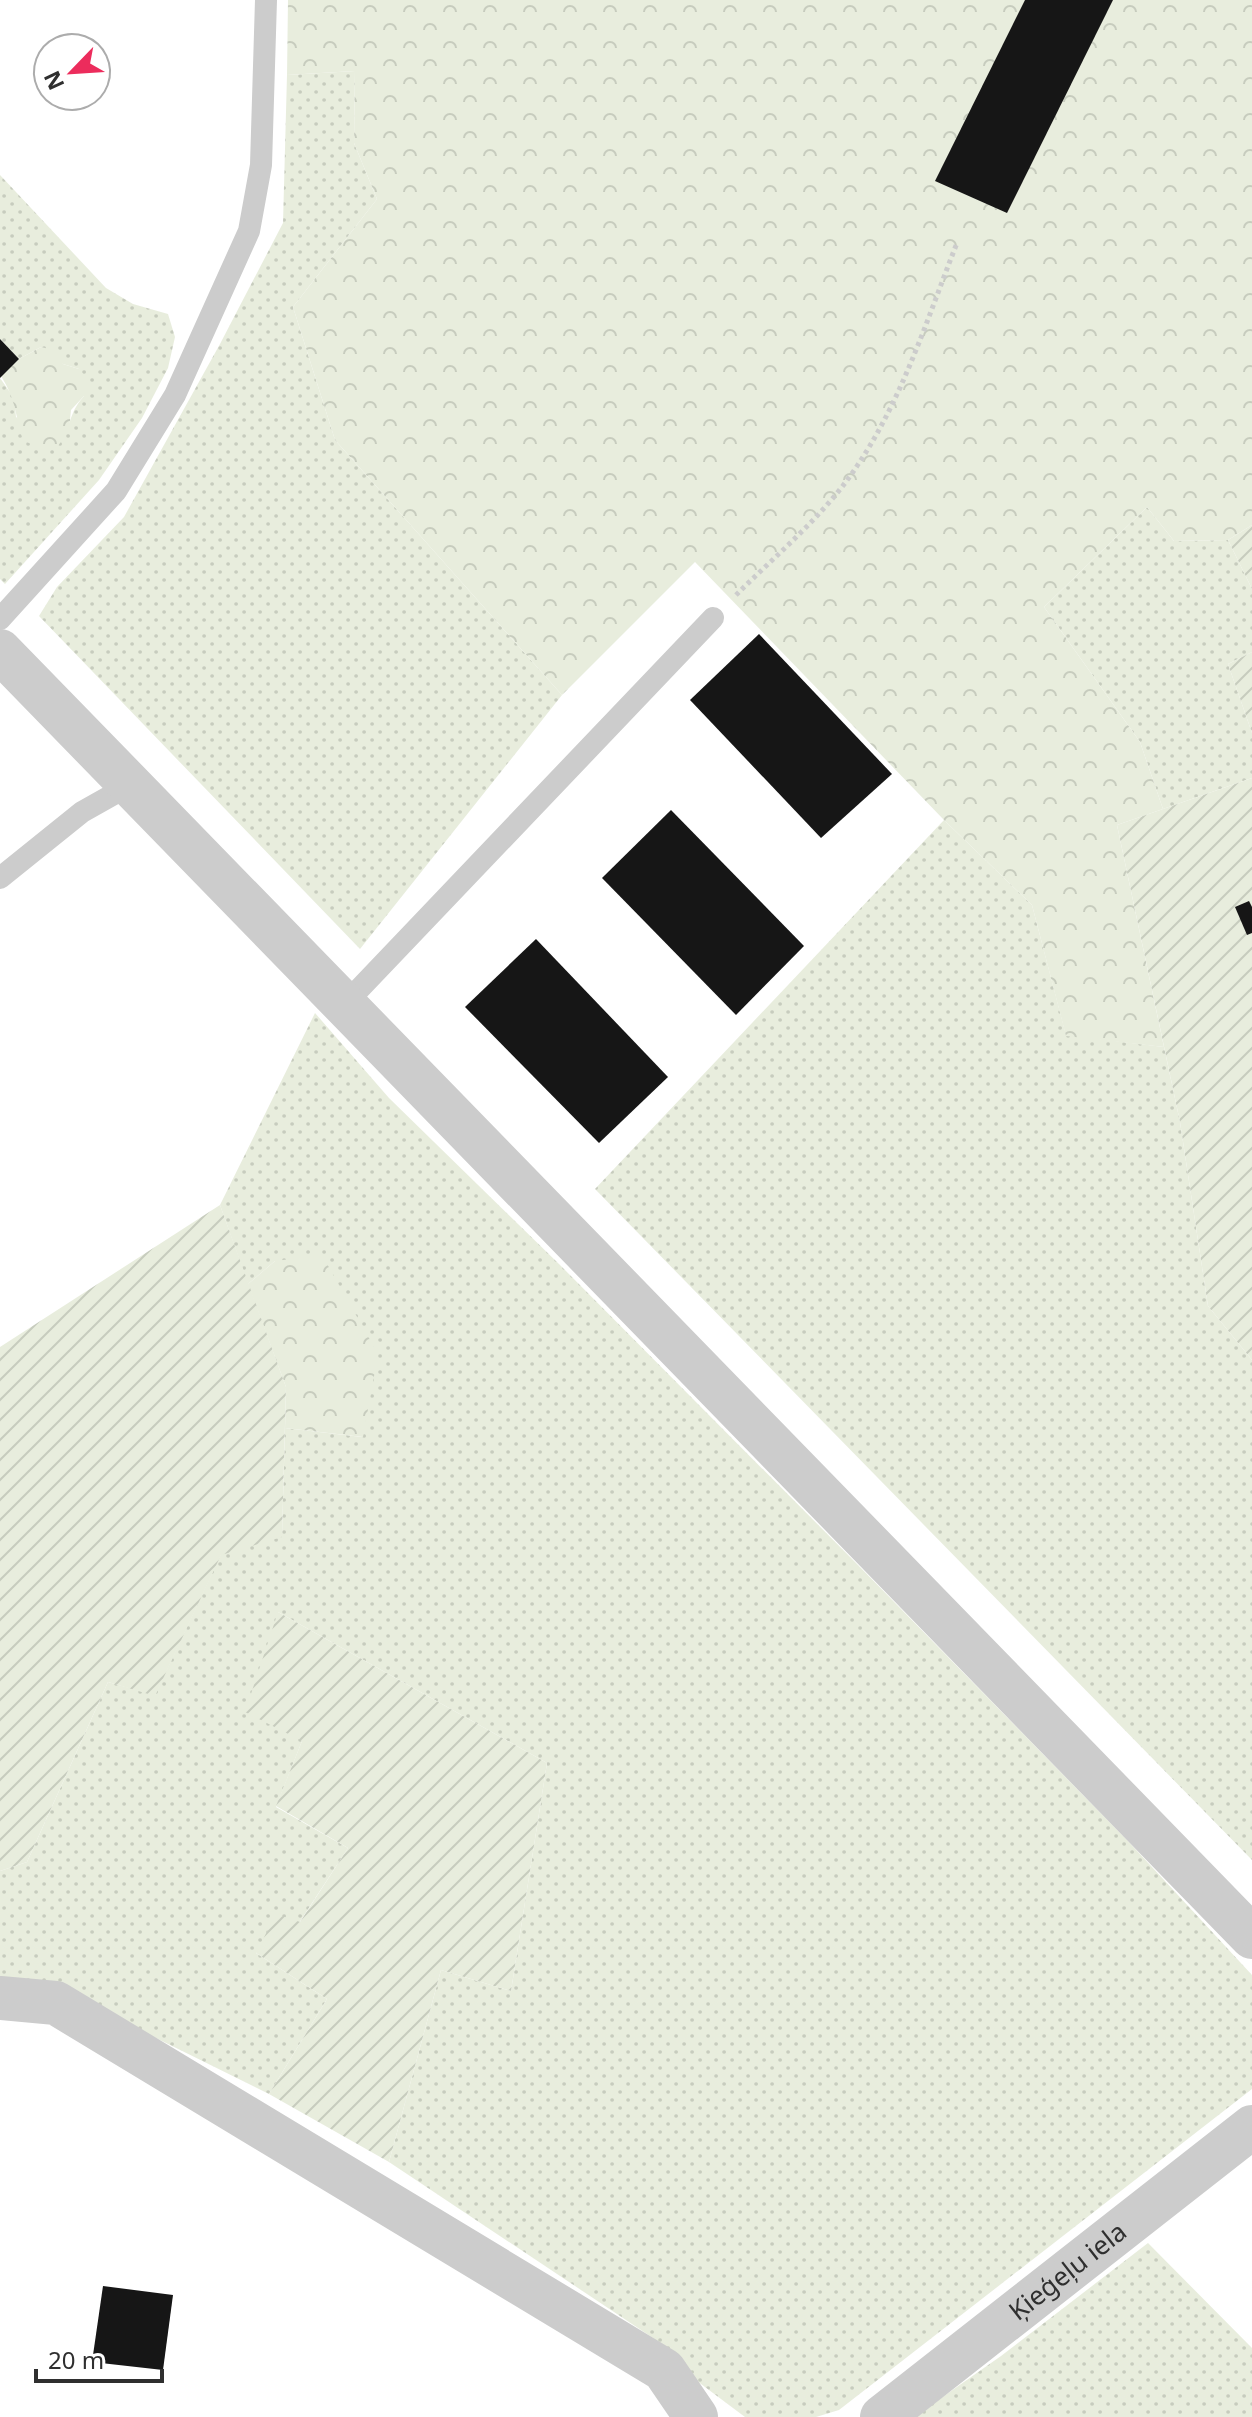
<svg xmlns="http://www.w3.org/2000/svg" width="1252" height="2417" font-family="'Noto Sans',sans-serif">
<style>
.grass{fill:url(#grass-dots)}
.forest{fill:url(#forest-crowns)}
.garden{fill:url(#garden-furrows)}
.building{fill:#161616}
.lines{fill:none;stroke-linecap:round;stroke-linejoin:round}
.path{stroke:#ccc;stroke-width:5;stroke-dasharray:4 4;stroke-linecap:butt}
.service{stroke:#ccc;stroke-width:22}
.minor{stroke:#ccc;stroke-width:44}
.labels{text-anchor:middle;stroke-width:8;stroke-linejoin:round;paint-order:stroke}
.street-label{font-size:26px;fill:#2f2f2f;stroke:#fff}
</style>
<defs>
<pattern id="grass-dots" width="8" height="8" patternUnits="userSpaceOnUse" patternTransform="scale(2)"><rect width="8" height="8" fill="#e8eddd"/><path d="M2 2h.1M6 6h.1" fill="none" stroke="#c7ccbe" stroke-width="1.8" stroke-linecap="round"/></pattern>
<pattern id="forest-crowns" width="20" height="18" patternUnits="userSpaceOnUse" patternTransform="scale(2)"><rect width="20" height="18" fill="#e8eddd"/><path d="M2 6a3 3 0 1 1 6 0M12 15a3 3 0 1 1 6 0" fill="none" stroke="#c7ccbe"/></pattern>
<pattern id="garden-furrows" width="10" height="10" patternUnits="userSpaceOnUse" patternTransform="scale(2)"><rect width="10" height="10" fill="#e8eddd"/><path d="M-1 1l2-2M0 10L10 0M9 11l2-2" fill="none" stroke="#c7ccbe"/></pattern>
</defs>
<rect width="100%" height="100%" fill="#fff"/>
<!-- grass -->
<g class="grass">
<polygon points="355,71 354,143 377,199 293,307 335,440 562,695 360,949 39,616 57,587 124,517 220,344 283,223 287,75"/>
<path d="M0,175L106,288L133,304L168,314L175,337L168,368L142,418L99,480L5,584L0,579V378L14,398L16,417L57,446C73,426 67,415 84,396L79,369L63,364L41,347L19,359L0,339Z"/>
<polygon points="1147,507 1174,541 1228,540 1252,589 1252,652 1228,664 1252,733 1252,778 1163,809 1140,742 1044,607"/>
<polygon points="944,820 1032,905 1066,1035 1164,1047 1180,1122 1208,1306 1252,1360 1252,1860 595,1189"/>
<polygon points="315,1013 389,1098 559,1264 857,1564 1126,1839 1252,1975 1252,2089 839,2410 816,2417 745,2417 697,2381 653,2338 389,2162 441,1970 511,1991 547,1763 278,1612 302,1741 276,1807 348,1848 299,1923 256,1953 327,1999 269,2094 47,1984 0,1980 0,1871 27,1862 108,1682 155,1695 221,1554 282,1536 285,1428 362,1437 275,1261 248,1284 220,1205"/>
<polygon points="1148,2243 1252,2348 1252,2417 914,2417 1001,2356"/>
</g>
<!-- forest -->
<g class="forest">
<polygon points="288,0 1252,0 1252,525 1228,540 1174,541 1147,507 1044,607 1140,742 1163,809 1117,825 1164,1047 1066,1036 1032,905 944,820 695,562 562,695 335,440 293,307 377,199 354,143 355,71 287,75"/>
<path d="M41,347L57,351L63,364L79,369L89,381L84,396L71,410L69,430L58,446L39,448L23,440C15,414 16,400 1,376L19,359Z"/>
<polygon points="322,1255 378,1354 363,1437 285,1428 286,1387 248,1284 275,1261"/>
</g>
<!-- garden -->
<g class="garden">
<polygon points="1252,525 1252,589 1228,540"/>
<polygon points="1252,652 1252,733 1228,664"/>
<polygon points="1252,778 1252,1360 1208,1306 1180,1122 1117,825"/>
<polygon points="220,1205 286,1387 282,1537 221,1555 155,1696 108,1682 27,1862 0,1871 0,1347"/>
<polygon points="278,1612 547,1763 511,1991 441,1970 389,2162 269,2094 327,1999 256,1953 276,1914 300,1922 348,1848 276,1806 302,1741 245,1712"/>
</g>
<!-- building -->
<g class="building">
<polygon points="1025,0 1113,0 1007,213 935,181"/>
<polygon points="0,339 19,359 0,378"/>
<polygon points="759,634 892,774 821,838 690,700"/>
<polygon points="671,810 804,946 736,1015 602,878"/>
<polygon points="1249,901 1252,907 1252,933 1247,935 1235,907"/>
<polygon points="536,939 668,1077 599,1143 465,1007"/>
<polygon points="103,2286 173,2295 163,2370 92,2362"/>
</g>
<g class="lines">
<!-- path -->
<path class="path" d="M736,595C777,554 825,515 857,466C903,398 927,319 957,243"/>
<!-- service -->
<g class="service">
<polyline points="0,619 116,491 175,395 249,231 261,165 266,0"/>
<polyline points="0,878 82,812 130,785"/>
<polyline points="344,1005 713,618"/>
</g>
<!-- minor -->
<g class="minor">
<polyline points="0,651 1252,1937"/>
<polyline points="0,1998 56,2003 664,2370 696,2417"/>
<path id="s1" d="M882,2417L1252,2127"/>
</g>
</g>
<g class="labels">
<!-- street labels -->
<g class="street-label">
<text dy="9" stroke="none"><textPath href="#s1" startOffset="236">Ķieģeļu iela</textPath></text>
</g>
</g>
<!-- north arrow -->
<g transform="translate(72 72) rotate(245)"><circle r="38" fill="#ffffff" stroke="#acacac" stroke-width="2"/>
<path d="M0-6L14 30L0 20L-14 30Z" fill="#ec2c5c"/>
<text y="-12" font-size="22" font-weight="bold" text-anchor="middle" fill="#2f2f2f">N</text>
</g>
<!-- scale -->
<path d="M36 2369v12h126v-12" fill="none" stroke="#2f2f2f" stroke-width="4"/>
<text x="48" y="2369" font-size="24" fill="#2f2f2f" stroke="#ffffff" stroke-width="6" paint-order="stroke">20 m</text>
</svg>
